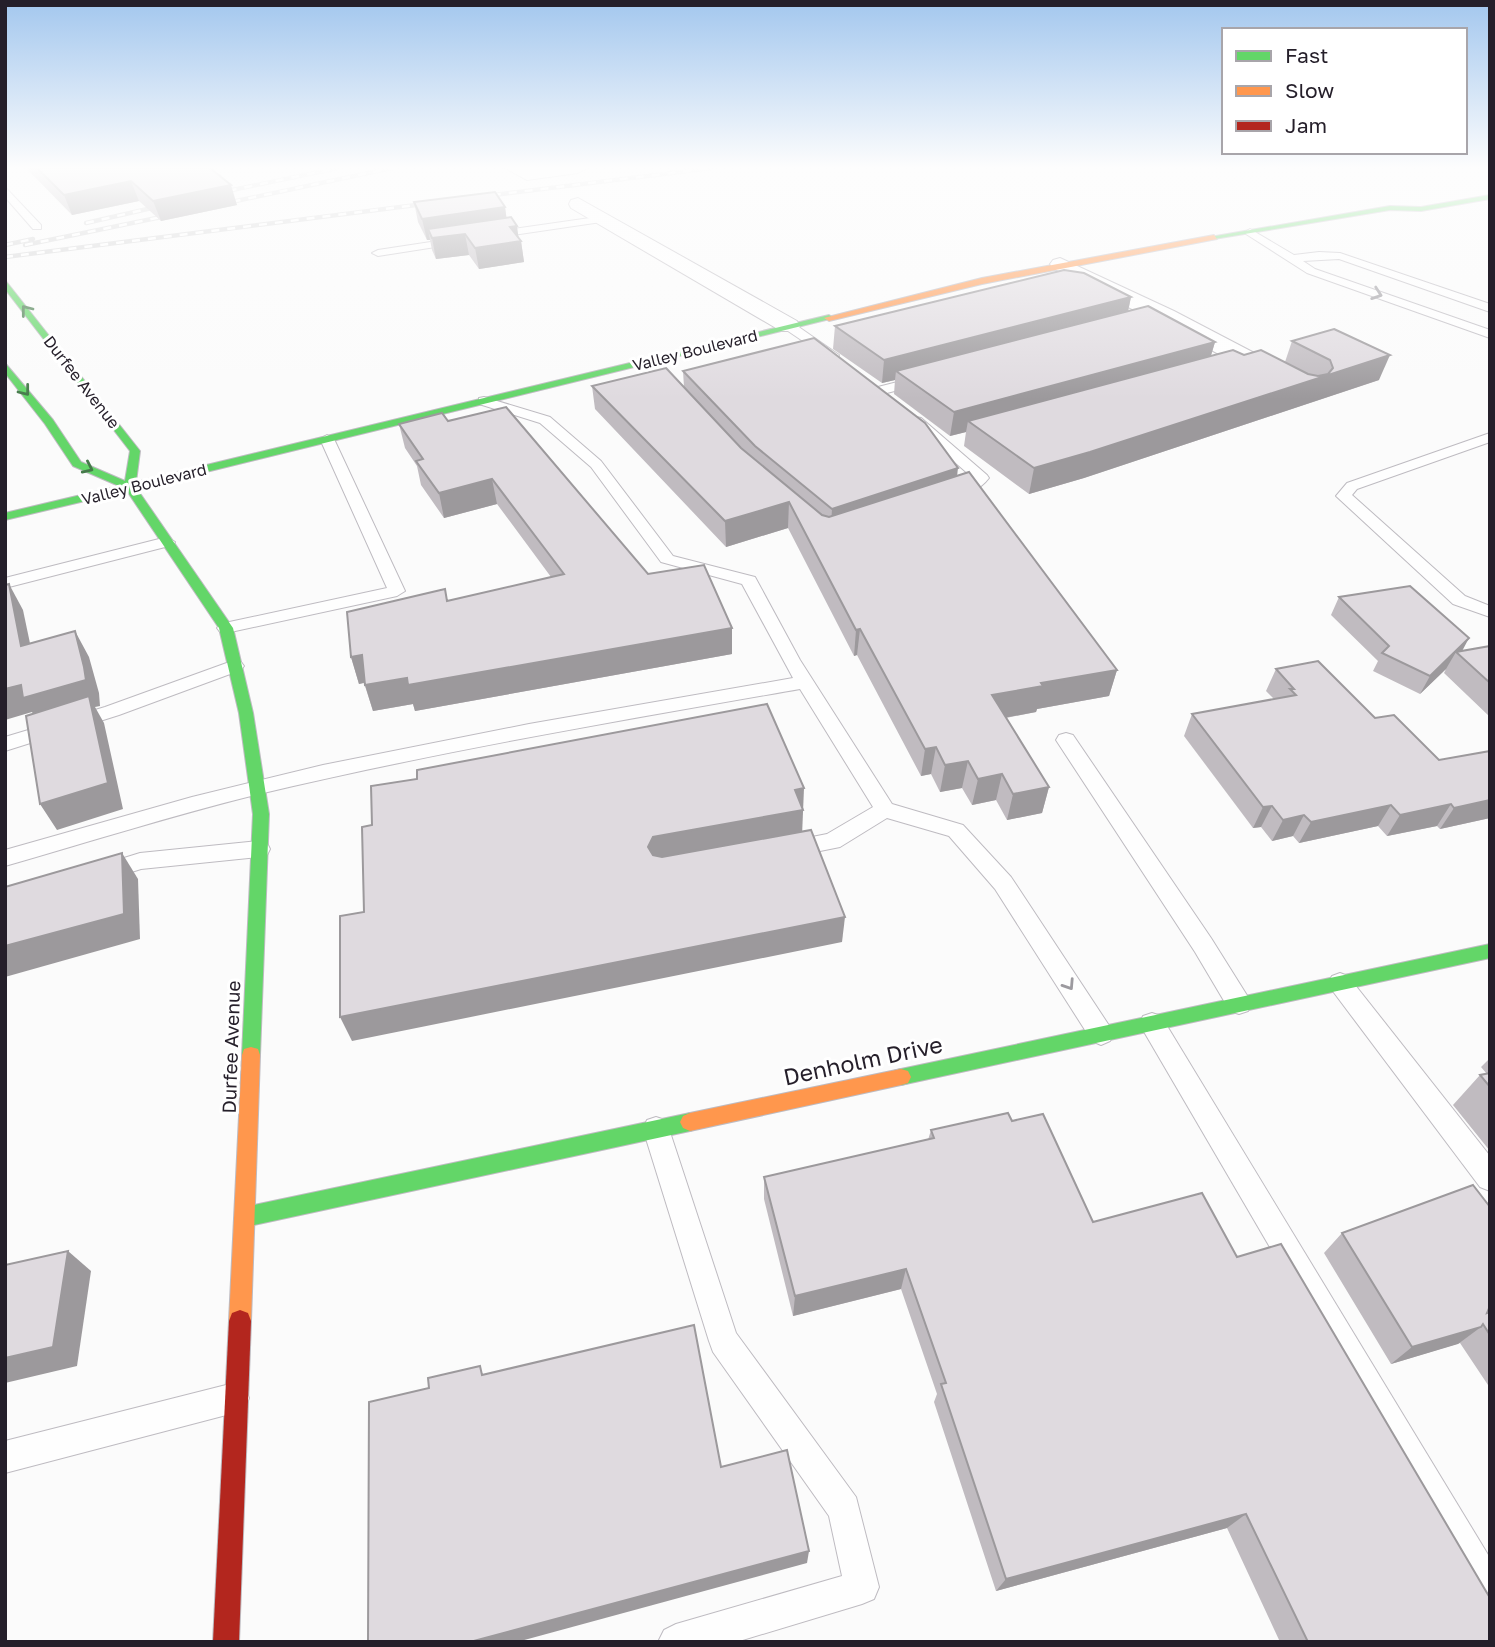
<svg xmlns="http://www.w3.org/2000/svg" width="1495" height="1647" font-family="'Golos Text',sans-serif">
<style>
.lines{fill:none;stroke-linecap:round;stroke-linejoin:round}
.lane-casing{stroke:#bebbc1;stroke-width:2}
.street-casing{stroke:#bebbc1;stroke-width:2}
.fast-casing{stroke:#bebbc1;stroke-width:2}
.slow-casing{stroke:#bebbc1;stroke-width:2}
.jam-casing{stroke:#bebbc1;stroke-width:2}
.lane{fill:#fefefe;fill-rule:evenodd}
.street{fill:#fefefe;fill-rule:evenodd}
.fast{fill:#63d668;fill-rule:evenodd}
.slow{fill:#ff974d;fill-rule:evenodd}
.jam{fill:#b3261e;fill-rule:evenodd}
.rail-casing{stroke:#d0d0d1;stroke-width:4.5}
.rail{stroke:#fff;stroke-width:2.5;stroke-dasharray:8;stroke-linecap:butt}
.wall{fill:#c0bbc0}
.shaded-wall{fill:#9c999c}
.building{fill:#dfdadf;stroke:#9c999c;stroke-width:2}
.oneway{stroke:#9c9a9f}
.oneway2{stroke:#447a49}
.labels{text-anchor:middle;stroke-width:6;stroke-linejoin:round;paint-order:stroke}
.far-street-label{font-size:16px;fill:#251f2a;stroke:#fff}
.street-label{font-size:19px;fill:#251f2a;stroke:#fff}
.near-street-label{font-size:23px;fill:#251f2a;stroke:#fff}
</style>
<rect width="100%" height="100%" fill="#fbfbfb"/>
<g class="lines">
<defs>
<g id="lane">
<polygon points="5,187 41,225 41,229 33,229 5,197"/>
<polygon points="604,216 608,217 608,221 492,238 487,235 492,232"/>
<polygon points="1250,229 1294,255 1319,252 1340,253 1490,304 1490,312 1339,259 1303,261 1315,269 1490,330 1490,338 1307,273 1246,234 1245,232"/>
<polygon points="457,238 461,239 461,243 378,256 372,253 378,250"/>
<polygon points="789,322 793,323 839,355 838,358 828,358 785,329 783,326"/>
<polygon points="921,376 926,377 926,383 879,395 872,391 874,388"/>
<path d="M484,397L550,417L601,461L673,556L755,577L800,660L892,804L963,825L1011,877L1110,1027L1113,1034L1110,1041L1101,1045L1092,1041L995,889L949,836L887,818L840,847L790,857L782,855L779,849L782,843L827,834L873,807L800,689C617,721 435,752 255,795C171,816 88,842 5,866V850L192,797L323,765L529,724L793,678L742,584L661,562L591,467L540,423L479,404V398Z"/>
<path d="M916,417L921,418L987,475L989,478C980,490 962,499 947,496L944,493C952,485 965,486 973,478L911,424V418Z"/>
<polygon points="1490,433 1490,442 1357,489 1352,495 1465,596 1490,606 1490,617 1453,604 1336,496 1347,483"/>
<polygon points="327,435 334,439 405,591 397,596 226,633 220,632 217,628 220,624 387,588 320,439"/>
<polygon points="167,537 175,542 173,545 5,588 5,578"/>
<polygon points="235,660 241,662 244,666 241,670 119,715 5,751 5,737 105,707"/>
<polygon points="1066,733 1073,735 1211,938 1248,997 1251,1004 1248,1011 1239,1014 1230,1011 1195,952 1056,740 1059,735"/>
<polygon points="259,841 267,843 270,849 267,855 259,857 141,869 103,881 95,879 92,873 95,867 140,853"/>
<polygon points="1340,973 1348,976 1490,1156 1490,1191 1480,1187 1332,990 1328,983 1332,976"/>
<polygon points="1152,1013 1161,1016 1490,1558 1490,1608 1478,1603 1143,1030 1140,1023 1143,1016"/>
<polygon points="656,1117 665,1120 669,1129 736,1333 856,1497 879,1587 874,1599 862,1604 736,1642 658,1642 664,1630 676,1624 842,1576 829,1516 713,1352 709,1341 643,1129 647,1120"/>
<polygon points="234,1383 245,1387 249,1398 245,1409 234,1413 5,1473 5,1441"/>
</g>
<g id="street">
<polygon points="505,168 587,168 578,173 527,180"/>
<polygon points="578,198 797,321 800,326 797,331 781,331 571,208 569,204 571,200"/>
<polygon points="1060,258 1174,311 1285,369 1288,374 1285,379 1276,381 1267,379 1053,268 1050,264 1053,260"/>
</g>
<g id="fast">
<polygon points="1490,195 1490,199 1421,211 1390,210 1214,239 1210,237 1390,206 1421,207"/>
<polygon points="5,280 140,451 136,482 829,315 834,318 137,489 233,628 253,713 269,814 260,1055 258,1061 251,1063 244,1061 242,1055 253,814 239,713 219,628 127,491 5,520 5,513 119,486 73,466 45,424 5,373 5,363 53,420 81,462 125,481 130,451 5,289"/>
<polygon points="1490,944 1490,958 901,1085 894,1083 891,1077 894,1071 901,1069"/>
<polygon points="690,1113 697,1116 700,1122 697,1128 690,1131 245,1227 238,1224 235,1217 238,1210 245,1207"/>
</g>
<g id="slow">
<polygon points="1214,235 1217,239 982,284 829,321 824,318 982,278"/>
<polygon points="251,1047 258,1049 260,1055 251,1321 248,1329 240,1332 232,1329 229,1321 242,1055 244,1049"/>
<polygon points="901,1069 908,1071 911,1077 908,1083 901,1085 690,1131 683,1128 680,1122 683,1116 690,1113"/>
</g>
<polygon id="jam" points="240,1310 248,1313 251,1321 239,1642 213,1642 229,1321 232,1313"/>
</defs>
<!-- lane casing -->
<use href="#lane" class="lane-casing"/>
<!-- street casing -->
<use href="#street" class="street-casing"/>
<!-- fast casing -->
<use href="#fast" class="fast-casing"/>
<!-- slow casing -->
<use href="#slow" class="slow-casing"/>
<!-- jam casing -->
<use href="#jam" class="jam-casing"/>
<!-- lane -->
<use href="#lane" class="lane"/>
<!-- street -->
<use href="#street" class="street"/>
<!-- fast -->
<use href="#fast" class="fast"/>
<!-- slow -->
<use href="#slow" class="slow"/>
<!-- jam -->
<use href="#jam" class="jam"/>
<defs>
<g id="rail">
<polyline points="213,194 338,168"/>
<polyline points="477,197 712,168"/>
<polyline points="217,205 392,168"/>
<polyline points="86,223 165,205"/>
<polyline points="5,245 33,239"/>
<polyline points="25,245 176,214"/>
<polyline points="5,257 432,203"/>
</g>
</defs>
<!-- rail casing -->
<use href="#rail" class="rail-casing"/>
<!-- rail -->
<use href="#rail" class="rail"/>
</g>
<!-- wall -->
<g class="wall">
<polygon points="26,168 210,168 237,205 161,221 139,201 72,215"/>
<polygon points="414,202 505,207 506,218 521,241 524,262 479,269 469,255 436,259 432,250 430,240 427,240 418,222"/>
<polygon points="1131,297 1128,312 1215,342 1211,356 1244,355 1285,362 1292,341 1379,380 1084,478 1029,494 964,446 966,432 950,436 894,394 895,380 882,383 833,349 835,326"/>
<polygon points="683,371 957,475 1117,670 1109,696 1037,709 1036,712 1006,718 1049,787 1042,813 1007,820 996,800 972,805 962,788 940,792 931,774 921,776 857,655 854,656 788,528 726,547 595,409 592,386 741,448 684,387"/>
<polygon points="448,421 648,574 732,654 415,711 413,704 373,711 364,683 359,684 351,657 448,601 551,577 497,504 444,518 421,485 417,466 405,448 399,424"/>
<polygon points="1339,597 1462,651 1490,646 1490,717 1444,673 1446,669 1420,694 1373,671 1378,661 1331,615"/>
<polygon points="1276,669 1375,718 1439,760 1490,818 1440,829 1437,826 1387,836 1378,826 1299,843 1293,836 1272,841 1261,827 1253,828 1184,736 1192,714 1274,699 1266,691"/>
<polygon points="1490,1058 1490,1151 1453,1105 1480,1075 1487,1074 1481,1067"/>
<polygon points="1012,1121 1093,1222 1237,1257 1490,1642 1280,1642 1227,1528 996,1591 934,1402 937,1394 901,1289 793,1316 764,1199 764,1177 928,1140 931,1130"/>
<polygon points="1342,1233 1487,1313 1490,1312 1490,1388 1460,1343 1391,1364 1324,1253"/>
</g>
<!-- shaded-wall -->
<g class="shaded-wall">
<polygon points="131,181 139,201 72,215 64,195"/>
<polygon points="231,185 237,205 161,221 153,201"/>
<polygon points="505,207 508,228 465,234 469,255 436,259 432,238 428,229 430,240 427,240 422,219"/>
<polygon points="517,226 519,241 521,241 524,262 479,269 475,248 510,227"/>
<polygon points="1131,297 1126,320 896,371 895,380 882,383 884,360"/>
<polygon points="1215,342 1208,365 968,421 966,432 950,436 954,412"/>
<polygon points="1390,355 1379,380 1084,478 1029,494 1034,468"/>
<polygon points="958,468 956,485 831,526 832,509"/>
<polygon points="492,479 497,504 444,518 439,493"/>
<polygon points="789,502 788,528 726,547 725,521"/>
<polygon points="9,584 23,610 36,672 21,646"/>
<polygon points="732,628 732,654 415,711 413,704 373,711 365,685"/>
<polygon points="860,629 857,655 854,656 856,630"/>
<polygon points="75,631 89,657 99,693 100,706 95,707 104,723 123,809 57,830 40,804 39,724 32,712 5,720 5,689 21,685"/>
<polygon points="1469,638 1460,655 1456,652 1446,669 1420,694 1430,676"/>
<polygon points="362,655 371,681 359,684 351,657"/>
<polygon points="1117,670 1109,696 1037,709 1036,712 987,721 992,695 1041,683"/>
<polygon points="936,747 931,774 921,776 925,749"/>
<polygon points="968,761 962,788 940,792 945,765"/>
<polygon points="1002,774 996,800 972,805 978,779"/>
<polygon points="1049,787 1042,813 1007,820 1013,794"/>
<polygon points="804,788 802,836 656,863 648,847 653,837 795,790"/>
<polygon points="1490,800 1490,818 1440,829 1454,808"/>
<polygon points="1451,804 1437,826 1387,836 1400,815"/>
<polygon points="1391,805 1378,826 1299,843 1311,822"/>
<polygon points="1272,806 1261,827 1253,828 1263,807"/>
<polygon points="1304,815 1293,836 1272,841 1283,820"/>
<polygon points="122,853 138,879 140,939 5,977 5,946"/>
<polygon points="845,917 842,942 352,1041 340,1017"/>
<polygon points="68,1251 91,1271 77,1366 5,1383 5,1358"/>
<polygon points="906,1269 901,1289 793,1316 795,1296"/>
<polygon points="1481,1327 1458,1344 1391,1364 1412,1347"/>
<polygon points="1246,1514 1227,1528 996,1591 1006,1579"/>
<polygon points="809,1551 807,1563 517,1642 470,1642"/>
</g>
<!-- building -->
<g class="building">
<polygon points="37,168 210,168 231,185 153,201 131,181 64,195"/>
<polygon points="495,192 505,207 422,219 414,202"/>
<polygon points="511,217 517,226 510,227 521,241 475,248 465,234 432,238 428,229"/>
<polygon points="1064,270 1084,273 1131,297 884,360 835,326"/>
<polygon points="1148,306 1215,342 954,412 896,371"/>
<polygon points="1334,329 1390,355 1090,452 1034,468 968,421 1233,350 1244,355 1261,350 1308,374 1318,376 1328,374 1333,368 1330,360 1292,341"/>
<polygon points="814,338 925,423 958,468 832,509 755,446 683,371"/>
<polygon points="666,368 741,448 822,515 829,517 969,472 1117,670 1041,683 1043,686 992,695 1049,787 1013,794 1002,774 978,779 968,761 945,765 936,747 925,749 860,629 856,630 789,502 725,521 592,386"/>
<polygon points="506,407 648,574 704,565 732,628 408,685 407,678 365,685 362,655 351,657 347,612 445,589 447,601 564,574 492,479 439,493 416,461 423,459 399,424 442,413 448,421"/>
<polygon points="9,584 21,646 75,631 84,667 86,680 23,698 21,685 5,689 5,585"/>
<polygon points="1410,586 1469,638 1430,676 1382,653 1389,646 1339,597"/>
<polygon points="1490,646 1490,683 1456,652"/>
<polygon points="1318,661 1375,718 1394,715 1439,760 1490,751 1490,800 1454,808 1451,804 1400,815 1391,805 1311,822 1304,815 1283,820 1272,806 1263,807 1192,714 1296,695 1290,689 1294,689 1276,669"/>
<polygon points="89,696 108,783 40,804 26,716"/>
<polygon points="767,704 804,788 795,790 803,810 653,837 648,847 653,855 662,857 811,830 845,917 340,1017 340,916 364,912 362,827 372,825 371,786 417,779 417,770"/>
<polygon points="122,853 124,914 5,946 5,887"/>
<polygon points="1490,1073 1490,1087 1480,1075"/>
<polygon points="1008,1113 1012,1121 1043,1114 1093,1222 1202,1193 1237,1257 1281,1244 1490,1598 1490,1642 1308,1642 1246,1514 1006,1579 941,1384 946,1383 906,1269 795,1296 764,1177 934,1138 931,1130"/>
<polygon points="1473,1185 1490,1207 1490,1306 1487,1313 1490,1312 1490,1335 1483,1324 1481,1327 1412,1347 1342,1233"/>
<polygon points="68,1251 53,1347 5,1358 5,1265"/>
<polygon points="694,1325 721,1467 787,1450 809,1551 470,1642 368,1642 369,1402 429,1388 428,1378 480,1366 482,1375"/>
</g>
<!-- one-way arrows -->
<defs><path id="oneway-chevron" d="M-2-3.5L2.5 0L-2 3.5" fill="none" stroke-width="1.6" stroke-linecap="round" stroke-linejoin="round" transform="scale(1.75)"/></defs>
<g class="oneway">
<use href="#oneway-chevron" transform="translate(1377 294) rotate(19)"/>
<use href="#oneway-chevron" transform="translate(1069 985) rotate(57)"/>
</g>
<g class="oneway2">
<use href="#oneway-chevron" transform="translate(26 310) rotate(-128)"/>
<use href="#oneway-chevron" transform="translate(25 391) rotate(52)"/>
<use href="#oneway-chevron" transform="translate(88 468) rotate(25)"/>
</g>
<!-- sky -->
<linearGradient id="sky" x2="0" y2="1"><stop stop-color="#a3c7ee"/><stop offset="0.42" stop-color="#fdfdfd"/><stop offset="1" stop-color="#fdfdfd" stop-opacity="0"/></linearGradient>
<rect width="1495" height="399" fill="url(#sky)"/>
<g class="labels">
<!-- far-street labels -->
<g class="far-street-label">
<text transform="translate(695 350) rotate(-14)" y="6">Valley Boulevard</text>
<text transform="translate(82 382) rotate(52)" y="6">Durfee Avenue</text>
<text transform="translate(144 484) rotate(-14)" y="6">Valley Boulevard</text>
</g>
<!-- street labels -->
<g class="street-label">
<text transform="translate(231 1047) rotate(-88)" y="7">Durfee Avenue</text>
</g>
<!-- near-street labels -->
<g class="near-street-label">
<text transform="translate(863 1061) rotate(-12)" y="8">Denholm Drive</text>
</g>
</g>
<!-- border -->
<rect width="1495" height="1647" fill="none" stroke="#251f2a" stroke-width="14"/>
<!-- legend -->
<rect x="1222" y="28" width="245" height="126" fill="#ffffff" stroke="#a8a5aa" stroke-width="2"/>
<rect x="1236" y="51" width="35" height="10" fill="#63d668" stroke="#a8a5aa" stroke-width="2"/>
<text x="1285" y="63" font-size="21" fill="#251f2a">Fast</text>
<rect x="1236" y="86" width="35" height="10" fill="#ff974d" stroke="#a8a5aa" stroke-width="2"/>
<text x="1285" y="98" font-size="21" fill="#251f2a">Slow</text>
<rect x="1236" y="121" width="35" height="10" fill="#b3261e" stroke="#a8a5aa" stroke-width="2"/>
<text x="1285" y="133" font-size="21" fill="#251f2a">Jam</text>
</svg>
